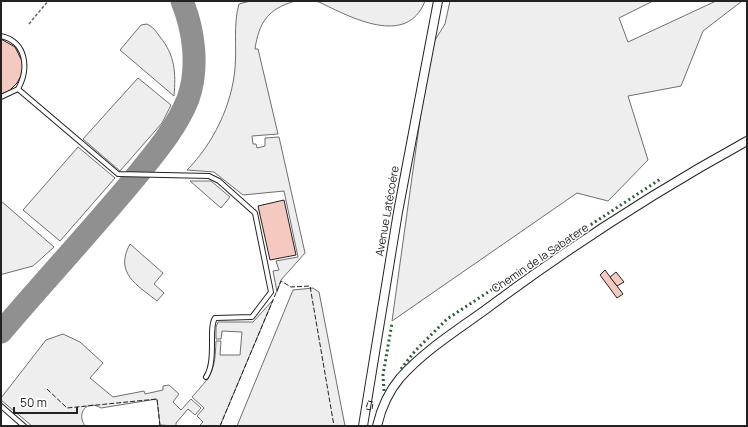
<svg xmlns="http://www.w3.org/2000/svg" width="748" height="427" font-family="Manrope,sans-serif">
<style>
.green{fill:#eee;stroke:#6f6f6f}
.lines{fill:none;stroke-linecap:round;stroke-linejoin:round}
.taxiway{stroke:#909090;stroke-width:23}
.building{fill:#f3c9c0;stroke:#222}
.lane-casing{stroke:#222;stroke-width:6}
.street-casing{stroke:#222;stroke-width:10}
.path{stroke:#646464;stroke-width:1.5;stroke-dasharray:3 2;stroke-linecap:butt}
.lane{stroke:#fff;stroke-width:4}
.street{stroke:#fff;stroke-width:8}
.hedge{stroke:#2f5e38;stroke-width:3;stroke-dasharray:2 3;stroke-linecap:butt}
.fence{stroke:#222;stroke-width:1;stroke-dasharray:5 2;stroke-linecap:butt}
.labels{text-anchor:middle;stroke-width:3;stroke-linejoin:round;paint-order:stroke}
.street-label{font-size:11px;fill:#222;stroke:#fff}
</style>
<rect width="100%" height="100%" fill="#fff"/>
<!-- green -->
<g class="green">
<path d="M250,1H295C268,9 259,22 255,49H258L278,134L252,136L253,144H256L257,148L265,146V138L279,137L305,253L281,280L277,292L273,271L279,270L276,261L298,257L284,191L243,195L214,172L187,170C213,144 232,105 235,68C237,47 233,24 239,4Z"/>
<path d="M313,1H425C407,48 350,17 319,2Z"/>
<polygon points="450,1 653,1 619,18 628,42 716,1 742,1 703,31 681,86 628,96 648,160 608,201 577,193 392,321 430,48 445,24"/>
<path d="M147,24C153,27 156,31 160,37C175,55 176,73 174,96L120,50L141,25Z"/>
<polygon points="138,78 171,105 162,123 120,171 83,139"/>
<polygon points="78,147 115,178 60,241 23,210"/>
<polygon points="190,181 211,181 230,197 221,208"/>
<polygon points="1,201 54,247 33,266 3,274 1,274"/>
<path d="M130,244L163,273L154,284L164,293L157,301C137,285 114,273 130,244Z"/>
<polygon points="313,288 319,292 345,426 237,426 293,290"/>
<path d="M273,300L220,426H199L203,422L197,416L204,408L192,397C212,375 215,371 216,341H221L220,355H240L242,332L222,331L221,339H216V327L218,322H253Z"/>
<path d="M63,334L80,342L103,363L90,378L113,397L144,391L145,394L163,390V386L169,385L179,394L173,402L181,410L191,399L201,408L195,415L188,409L176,423V426L160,425L157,399L101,408C87,399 76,413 85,426H32L1,400V398L46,340Z"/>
</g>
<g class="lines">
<!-- taxiway -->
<path class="taxiway" d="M1,332C45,280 91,231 134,179C154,154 176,129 188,99C199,68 194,30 182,1"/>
</g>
<!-- building -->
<g class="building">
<polygon points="1,39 15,47 23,63 22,74 17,83 9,91 1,94"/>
<polygon points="284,200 296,255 270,260 258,206"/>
<polygon points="605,270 623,294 617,298 600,275"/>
<polygon points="616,272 624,282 617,286 610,277"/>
</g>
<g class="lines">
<defs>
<g id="lane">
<path d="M1,36C27,42 29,69 18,89L1,97"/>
<path d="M18,89L118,174L209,176L219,181L255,213L271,292L252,317L215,318C208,328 217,360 206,377"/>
<polyline points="1,406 24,426"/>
</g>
<g id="street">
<polyline points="363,426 398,212 438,1"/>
<path d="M377,426C381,409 389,391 400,378C424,351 456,331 485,310C568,248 656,191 747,141"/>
</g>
</defs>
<!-- lane casing -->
<use href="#lane" class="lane-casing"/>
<!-- street casing -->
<use href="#street" class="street-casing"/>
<!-- path -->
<polyline class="path" points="29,24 48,1"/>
<!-- lane -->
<use href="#lane" class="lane"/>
<!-- street -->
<use href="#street" class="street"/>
<!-- hedge -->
<g class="hedge">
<polyline points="401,369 415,351 447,319 662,178"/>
<polyline points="384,391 383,375 392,323"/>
</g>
<!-- fence -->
<g class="fence">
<polyline points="47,389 67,408 157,399 160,426"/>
<polygon points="368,401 373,402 372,410 366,409"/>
<polyline points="220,426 281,281 291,287 310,286 334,426"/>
</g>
</g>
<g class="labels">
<!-- street labels -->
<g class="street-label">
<text transform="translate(387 211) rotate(-80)" y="4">Avenue Latécoère</text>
<text transform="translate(540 258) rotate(-34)" y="4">Chemin de la Sabatere</text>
</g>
</g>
<!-- border -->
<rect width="748" height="427" fill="none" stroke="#222222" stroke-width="4"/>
<!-- scale -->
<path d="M14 407v6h63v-6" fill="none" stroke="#222222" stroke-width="2"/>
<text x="20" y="407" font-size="12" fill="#222222" stroke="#ffffff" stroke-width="3" paint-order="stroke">50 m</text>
</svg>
